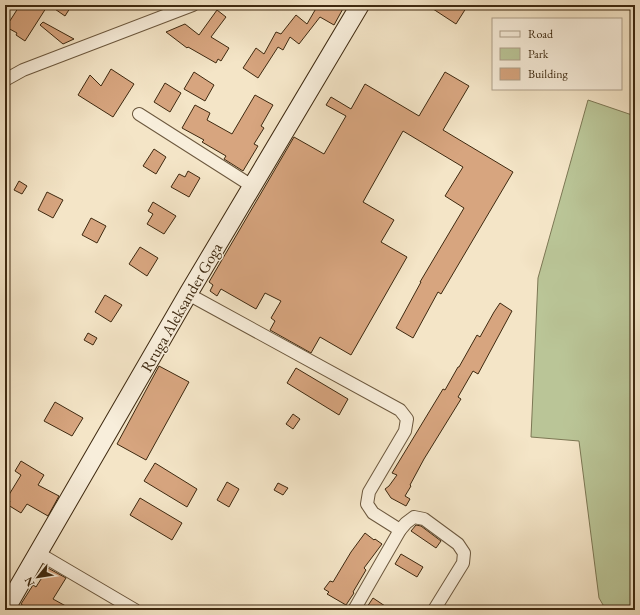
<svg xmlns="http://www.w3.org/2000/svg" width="640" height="615" font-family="'EB Garamond',serif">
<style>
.green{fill:#bac597;stroke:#7c7754}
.building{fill:#d7a57f;stroke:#3e2910}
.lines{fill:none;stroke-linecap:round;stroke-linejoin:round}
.street-casing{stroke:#6c583e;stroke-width:14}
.secondary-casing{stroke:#3e2910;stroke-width:20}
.street{stroke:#f8eedb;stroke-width:12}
.secondary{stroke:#f8eedb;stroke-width:18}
.labels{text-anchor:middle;stroke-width:3;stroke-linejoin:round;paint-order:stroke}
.street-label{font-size:16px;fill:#3e2910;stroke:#f8eedb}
</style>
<rect width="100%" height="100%" fill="#f4e5c7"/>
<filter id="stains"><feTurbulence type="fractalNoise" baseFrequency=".005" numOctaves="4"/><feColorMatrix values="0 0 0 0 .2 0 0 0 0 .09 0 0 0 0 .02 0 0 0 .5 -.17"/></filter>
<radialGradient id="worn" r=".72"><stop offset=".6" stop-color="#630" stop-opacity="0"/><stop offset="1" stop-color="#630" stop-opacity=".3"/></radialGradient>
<!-- green -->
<polygon class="green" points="588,100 635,116 635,610 606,610 599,598 579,441 531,437 538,278"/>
<!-- building -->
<g class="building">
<polygon points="20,5 48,5 25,41 16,35 17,33 6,27"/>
<polygon points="49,5 72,5 65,16"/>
<polygon points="318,5 345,5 334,25 320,17 299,44 290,37 283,50 278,47 258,78 243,68 256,48 264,54 276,32 281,34 296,15 307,24"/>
<polygon points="427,5 468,5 456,24"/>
<polygon points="217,10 226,17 211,37 229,48 221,61 218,59 216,63 188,47 187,48 166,32 185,24 199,35"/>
<polygon points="43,22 74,39 63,44 40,25"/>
<polygon points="111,69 134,84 113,117 78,95 90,75 101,86"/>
<polygon points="194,72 214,85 205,101 184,89"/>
<polygon points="445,72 469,86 443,130 513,172 441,294 438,292 413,338 396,328 421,282 420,282 464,208 445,196 463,167 403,131 363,202 394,220 381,242 407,257 351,355 320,337 311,353 270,330 275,321 271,318 281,301 265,293 256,309 221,289 217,296 210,291 213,285 209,282 294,137 324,154 346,116 326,105 331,97 351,109 365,84 419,116"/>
<polygon points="165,83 181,93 170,112 154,102"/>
<polygon points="255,95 273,105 261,126 264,128 254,144 258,146 243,171 224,159 226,156 202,142 204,140 182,128 195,105 210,113 207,120 232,134"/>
<polygon points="154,149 166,157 156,174 143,166"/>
<polygon points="188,171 200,178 189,197 171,187 179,174 185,177"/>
<polygon points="19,181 27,186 22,194 14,190"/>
<polygon points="47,192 63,200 53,218 38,210"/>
<polygon points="153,202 176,216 164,234 147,224 153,214 148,211"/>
<polygon points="91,218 106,226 97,243 82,235"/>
<polygon points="140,247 158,258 147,276 129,264"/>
<polygon points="105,295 122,305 111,322 95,312"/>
<polygon points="500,303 512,311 478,374 473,371 458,397 461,399 424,459 410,485 411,486 405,496 410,499 406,506 391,498 385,489 389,486 397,475 392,473 443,389 445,390 458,367 459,367 477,335 480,337 494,312"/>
<polygon points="88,333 97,338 93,345 84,340"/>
<polygon points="159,366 189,382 146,460 117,444"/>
<polygon points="296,368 348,399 339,415 287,383"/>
<polygon points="55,402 83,418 72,436 44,421"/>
<polygon points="293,414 300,419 293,429 286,424"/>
<polygon points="21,461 44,475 38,485 59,496 48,516 27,504 21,513 8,505 10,501 7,498 21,475 15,471"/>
<polygon points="155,463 197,489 187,507 144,481"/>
<polygon points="227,482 239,489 229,507 217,500"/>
<polygon points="278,483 288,488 283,495 274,490"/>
<polygon points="140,498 182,523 172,540 130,515"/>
<polygon points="416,525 421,526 441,541 436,548 411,531"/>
<polygon points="365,533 374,540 375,539 382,544 364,568 366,570 353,592 354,593 346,605 327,594 329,592 324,589 330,581 333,582 351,552"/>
<polygon points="401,554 423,567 417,577 395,564"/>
<polygon points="48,568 66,578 53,599 73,610 29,610 21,604 33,585 36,587"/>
<polygon points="373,598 391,610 365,610"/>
</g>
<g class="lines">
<defs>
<g id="street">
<polyline points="5,80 23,70 193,5"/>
<polyline points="139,114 252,186"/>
<polyline points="188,294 400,410 407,419 405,431 369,492 367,504 373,513 400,530"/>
<polyline points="38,553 135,610"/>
<polyline points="354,610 400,530 406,523 414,517 424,519 458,544 464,553 463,563 434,610"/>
</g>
<polyline id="secondary" points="5,610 188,294 360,5"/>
</defs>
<!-- street casing -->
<use href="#street" class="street-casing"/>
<!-- secondary casing -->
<use href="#secondary" class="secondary-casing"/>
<!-- street -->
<use href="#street" class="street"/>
<!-- secondary -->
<use href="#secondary" class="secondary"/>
</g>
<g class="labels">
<!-- street labels -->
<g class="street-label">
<text transform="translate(181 307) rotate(-60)" y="6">Rruga Aleksander Goga</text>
</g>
</g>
<!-- margin -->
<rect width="640" height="615" fill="none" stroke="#f4e5c7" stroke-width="20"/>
<rect x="6" y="6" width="628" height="603" fill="none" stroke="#3e2910" stroke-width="2"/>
<rect x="10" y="10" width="620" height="595" fill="none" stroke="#3e2910"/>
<!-- legend -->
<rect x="492" y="18" width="130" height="72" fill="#f8eedb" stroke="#ae9f8a"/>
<rect x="500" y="31" width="20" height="6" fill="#f8eedb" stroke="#ae9f8a"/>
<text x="528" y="38" font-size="12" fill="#3e2910">Road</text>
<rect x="500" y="48" width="20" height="12" fill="#bac597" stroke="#ae9f8a"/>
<text x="528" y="58" font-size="12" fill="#3e2910">Park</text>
<rect x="500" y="68" width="20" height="12" fill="#d7a57f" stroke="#ae9f8a"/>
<text x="528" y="78" font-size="12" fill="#3e2910">Building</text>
<!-- north arrow -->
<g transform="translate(38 577) rotate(240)" stroke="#f8eedb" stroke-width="3" paint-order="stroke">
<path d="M0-3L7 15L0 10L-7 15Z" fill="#3e2910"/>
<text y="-6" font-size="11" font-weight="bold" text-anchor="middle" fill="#3e2910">N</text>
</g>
<rect width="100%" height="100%" filter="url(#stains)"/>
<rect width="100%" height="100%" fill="url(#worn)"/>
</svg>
